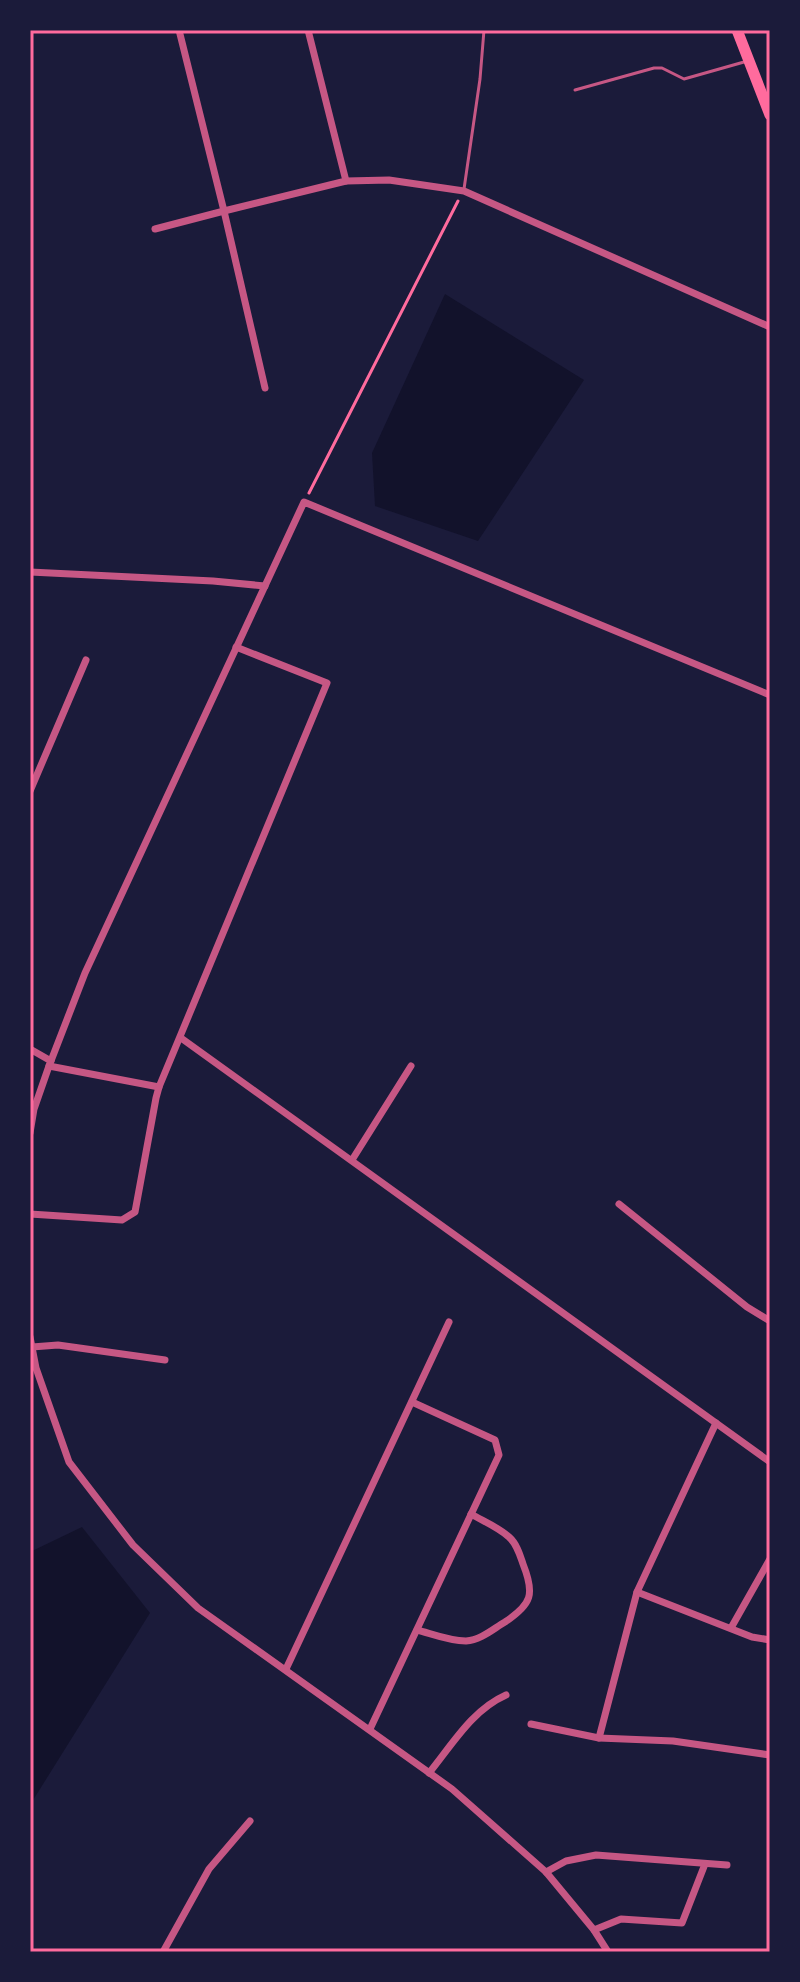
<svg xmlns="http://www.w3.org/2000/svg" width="800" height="1982" font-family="Roboto,sans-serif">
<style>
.water{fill:#12122b}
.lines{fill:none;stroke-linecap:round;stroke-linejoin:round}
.path{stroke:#ff6b9d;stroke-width:3}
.service{stroke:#c65784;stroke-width:3}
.minor{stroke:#c65784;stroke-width:7}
.primary{stroke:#ff6b9d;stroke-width:11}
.neatline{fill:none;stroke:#ff6b9d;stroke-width:3}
</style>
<rect width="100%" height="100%" fill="#1b1b3a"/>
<!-- water -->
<g class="water">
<polygon points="445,294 584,380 478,541 375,506 372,453"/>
<polygon points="82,1527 150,1613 30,1805 30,1552"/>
</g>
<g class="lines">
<!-- path -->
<polyline class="path" points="309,493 458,201"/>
<!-- service -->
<g class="service">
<polyline points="575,90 654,68 662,68 684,79 744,62"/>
<polyline points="464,189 480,79 484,30"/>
</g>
<!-- minor -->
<g class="minor">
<polyline points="179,30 224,211 346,181 308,30"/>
<polyline points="346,181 389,180 464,191 770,327"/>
<polyline points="155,229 224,211 265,388"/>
<polyline points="30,572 213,581 265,586"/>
<polyline points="30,791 86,660"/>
<polyline points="181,1038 770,1462"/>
<polyline points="30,1049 51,1061"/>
<polyline points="49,1066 159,1087"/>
<polyline points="30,1133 34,1109 49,1066 85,973 304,502 770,695"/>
<polyline points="352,1160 411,1066"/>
<polyline points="619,1204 747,1307 770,1321"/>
<polyline points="30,1214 122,1220 135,1212 156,1098 159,1087 327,683 236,647"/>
<polyline points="30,1337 36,1368 69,1462 133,1545 198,1608 452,1789 546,1872 594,1930 608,1952"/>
<polyline points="32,1347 58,1345 165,1360"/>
<polyline points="637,1592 752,1637 770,1640"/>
<polyline points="731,1628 770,1559"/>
<path d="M417,1630C432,1634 449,1641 466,1641C481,1640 493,1629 505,1622C532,1604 535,1594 523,1564C520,1555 517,1544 509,1537C498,1527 483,1521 471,1514"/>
<polyline points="286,1669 449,1322"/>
<polyline points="531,1724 599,1738 673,1741 770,1755"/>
<polyline points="370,1729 499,1455 495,1440 412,1402"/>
<polyline points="599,1738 637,1592 716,1423"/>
<path d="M429,1773C452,1745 472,1710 506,1695"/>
<polyline points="546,1872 566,1861 596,1855 727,1865"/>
<polyline points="594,1930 621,1919 682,1923 705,1864"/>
<polyline points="163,1952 209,1869 250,1821"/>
</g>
<!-- primary -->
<polyline class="primary" points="737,30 770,115"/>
</g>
<!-- border -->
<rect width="800" height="1982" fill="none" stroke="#1b1b3a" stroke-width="64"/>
<rect x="32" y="32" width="736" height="1918" class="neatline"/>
</svg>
